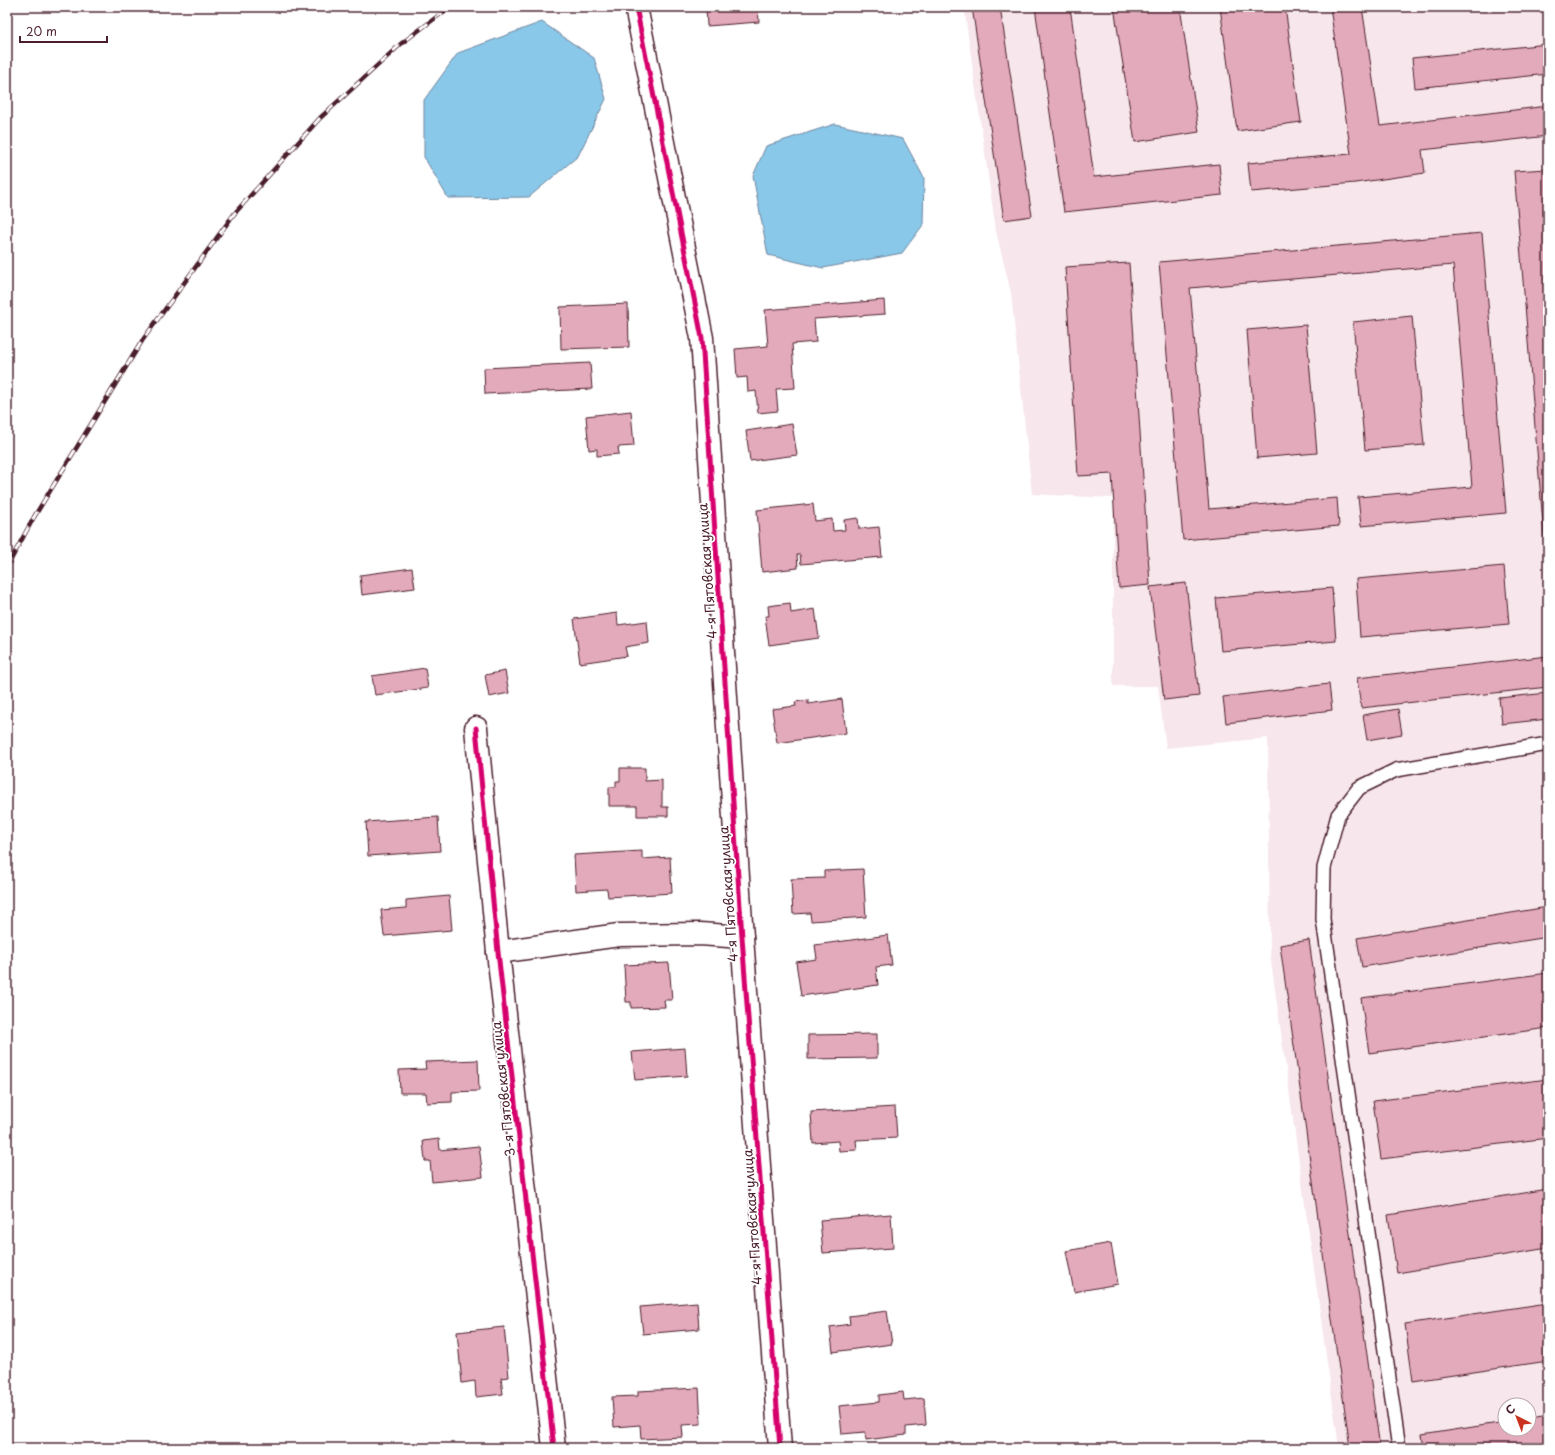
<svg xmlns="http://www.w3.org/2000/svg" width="1555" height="1455" font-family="'Playpen Sans',sans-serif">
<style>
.built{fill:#f7e6eb;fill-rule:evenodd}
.water{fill:#89c8e9;stroke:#70849d}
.building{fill:#e3aabc;stroke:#4a1f2b}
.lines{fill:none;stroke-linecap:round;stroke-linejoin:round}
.lane-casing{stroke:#4a1f2b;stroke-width:16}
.street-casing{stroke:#4a1f2b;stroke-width:25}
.lane{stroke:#fff;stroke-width:13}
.street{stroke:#fff;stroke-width:22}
.rail-casing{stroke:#4a1f2b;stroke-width:4.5}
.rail{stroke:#fff;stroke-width:3;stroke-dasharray:9;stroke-linecap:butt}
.cycleway-casing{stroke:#fff;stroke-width:8}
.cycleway{stroke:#d6006c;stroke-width:5}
.labels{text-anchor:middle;stroke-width:3.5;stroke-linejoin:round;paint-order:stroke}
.street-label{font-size:13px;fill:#4a1f2b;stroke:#fff}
</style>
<rect width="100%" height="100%" fill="#fff"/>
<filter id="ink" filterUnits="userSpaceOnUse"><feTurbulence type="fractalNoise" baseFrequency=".025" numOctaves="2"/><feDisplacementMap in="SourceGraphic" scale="8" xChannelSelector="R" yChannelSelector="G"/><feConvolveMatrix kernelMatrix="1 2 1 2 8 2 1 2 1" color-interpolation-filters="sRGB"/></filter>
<g filter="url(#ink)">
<!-- built -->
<path class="built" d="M964,7H1548V1448H1339L1270,954L1268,738L1166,748L1158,686H1113V498L1032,494L1011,293L996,231ZM1505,1405H1529V1429H1505Z"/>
<!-- water -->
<g class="water">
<polygon points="542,22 594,58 606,99 578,156 529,197 448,198 424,157 424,100 458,53"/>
<polygon points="835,124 903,139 924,178 923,225 902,253 823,268 768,255 753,176 766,146"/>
</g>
<!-- building -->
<g class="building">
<polygon points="706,7 758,7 759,22 707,26"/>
<polygon points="972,7 1000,7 1032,216 1004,220"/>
<polygon points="1035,7 1070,7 1094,177 1219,164 1222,195 1064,212"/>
<polygon points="1114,7 1180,7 1199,132 1135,142"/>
<polygon points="1220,7 1285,7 1301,122 1237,131"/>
<polygon points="1330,7 1362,7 1380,126 1548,106 1548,136 1422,150 1425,173 1355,183 1251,192 1248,163 1351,154"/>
<polygon points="1548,44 1548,74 1415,88 1412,58"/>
<polygon points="1548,169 1548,585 1514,171"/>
<polygon points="1482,233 1506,513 1361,526 1358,497 1472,487 1453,265 1190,288 1209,509 1337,498 1339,526 1183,540 1159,262"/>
<polygon points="1129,263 1150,585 1119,588 1112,474 1078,476 1065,267"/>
<polygon points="884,300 885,314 814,319 816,342 792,344 795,388 776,389 778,411 758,413 756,391 748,392 747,377 737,378 735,349 768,346 765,310"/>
<polygon points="628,304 629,347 561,349 560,307"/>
<polygon points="1412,316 1424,445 1365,450 1353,322"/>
<polygon points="1306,325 1317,453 1257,458 1247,330"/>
<polygon points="590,363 592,389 485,394 484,368"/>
<polygon points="631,411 634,446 618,447 619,454 597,456 597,449 589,450 586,416"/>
<polygon points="792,424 797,455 750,461 746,431"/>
<polygon points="813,504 815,521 832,519 833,531 845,530 844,520 858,518 859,529 879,527 882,557 801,564 800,555 797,555 798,568 762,572 757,510"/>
<polygon points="1504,566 1509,624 1360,637 1356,579"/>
<polygon points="412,568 415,588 362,595 360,575"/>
<polygon points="1186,583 1199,696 1164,700 1150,587"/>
<polygon points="1332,588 1336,641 1221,651 1216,598"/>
<polygon points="790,603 791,613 815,609 819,638 769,645 765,616 769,616 768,606"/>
<polygon points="617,613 618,625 647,621 649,643 625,647 627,656 580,663 574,619"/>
<polygon points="1548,656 1548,687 1361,708 1357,678"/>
<polygon points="425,668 428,688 375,695 372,676"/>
<polygon points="505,671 509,693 489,697 485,675"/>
<polygon points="1329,684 1332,710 1226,723 1223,697"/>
<polygon points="1548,693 1548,719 1502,724 1499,698"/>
<polygon points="842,699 846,733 777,743 772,709 796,706 795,702 808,700 808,704"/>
<polygon points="1398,709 1402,734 1367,740 1363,715"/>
<polygon points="620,768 645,768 645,781 662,780 662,807 668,807 668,816 637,816 637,806 609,806 609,787 616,787 616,781 620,781"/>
<polygon points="438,817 440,851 368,856 366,822"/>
<polygon points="642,851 642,859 670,857 672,893 608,897 607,889 576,891 574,855"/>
<polygon points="863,869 866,917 811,921 810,913 793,914 791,879 824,878 824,871"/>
<polygon points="449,896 452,930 384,936 381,910 406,908 406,900"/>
<polygon points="1548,907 1548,937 1362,967 1357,938"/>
<polygon points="888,935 892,965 876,967 878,985 801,996 796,962 817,959 815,945"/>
<polygon points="1309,940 1380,1448 1350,1448 1280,945"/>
<polygon points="669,963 672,1000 664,1000 665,1007 631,1008 631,1002 626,1002 624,965"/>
<polygon points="1548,973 1548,1028 1369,1053 1361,998"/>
<polygon points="877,1034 877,1058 808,1059 808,1035"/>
<polygon points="685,1048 687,1076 635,1080 632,1052"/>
<polygon points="478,1060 479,1091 452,1092 452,1102 427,1103 426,1093 400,1093 399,1070 426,1069 425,1062"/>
<polygon points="1548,1079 1548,1138 1381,1159 1373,1101"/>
<polygon points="895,1107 897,1138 856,1140 857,1150 839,1151 838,1141 813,1143 811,1112"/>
<polygon points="439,1139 440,1150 479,1146 483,1177 432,1182 430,1161 425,1161 423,1141"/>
<polygon points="1548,1189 1548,1248 1397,1273 1388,1215"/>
<polygon points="891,1214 893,1248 823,1253 820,1220"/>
<polygon points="1111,1243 1118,1284 1074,1292 1066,1251"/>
<polygon points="697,1302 699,1329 643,1334 640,1307"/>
<polygon points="1548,1303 1548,1361 1413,1381 1405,1324"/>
<polygon points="887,1311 892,1344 833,1352 830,1327 850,1324 849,1316"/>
<polygon points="504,1327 509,1377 501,1378 503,1394 476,1397 475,1381 462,1383 457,1332"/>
<polygon points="699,1388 701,1424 682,1425 683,1437 641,1439 640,1425 614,1427 612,1397 638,1396 638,1391"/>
<polygon points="903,1392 904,1400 924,1398 926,1425 906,1427 906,1435 866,1440 865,1432 842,1434 839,1406 879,1402 879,1395"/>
<polygon points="1548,1415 1548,1448 1424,1448 1422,1435 1505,1422 1505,1429 1529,1429 1529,1418"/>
</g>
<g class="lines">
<defs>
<polyline id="lane" points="1399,1448 1323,919 1324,868 1338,815 1359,788 1396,770 1548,744"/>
<g id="street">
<polyline points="636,7 702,338 742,937 780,1448"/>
<polyline points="476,728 498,952 554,1448"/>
<polyline points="498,952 619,935 700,934 742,937"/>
</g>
</defs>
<!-- lane casing -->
<use href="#lane" class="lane-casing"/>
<!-- street casing -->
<use href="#street" class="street-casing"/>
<!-- lane -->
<use href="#lane" class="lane"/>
<!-- street -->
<use href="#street" class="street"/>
<defs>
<polyline id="rail" points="7,567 34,517 142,341 234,214 320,118 402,43 450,7"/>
</defs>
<!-- rail casing -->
<use href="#rail" class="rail-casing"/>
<!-- rail -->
<use href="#rail" class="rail"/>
<defs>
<g id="cycleway">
<polyline points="636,7 702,338 742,937 780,1448"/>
<polyline points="476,728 498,952 554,1448"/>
</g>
</defs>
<!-- cycleway casing -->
<use href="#cycleway" class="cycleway-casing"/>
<!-- cycleway -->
<use href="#cycleway" class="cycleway"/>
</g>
</g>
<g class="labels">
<!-- street labels -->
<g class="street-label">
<text transform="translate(707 571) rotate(-94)" y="5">4-я Пятовская улица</text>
<text transform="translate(728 894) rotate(-94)" y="5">4-я Пятовская улица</text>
<text transform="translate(503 1089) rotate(-96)" y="5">3-я Пятовская улица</text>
<text transform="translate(752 1217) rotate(-94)" y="5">4-я Пятовская улица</text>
</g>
</g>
<!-- margin -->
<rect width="1555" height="1455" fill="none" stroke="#fff" stroke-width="24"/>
<rect x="12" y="12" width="1531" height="1431" fill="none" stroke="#4a1f2b" stroke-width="1.5" filter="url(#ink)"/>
<!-- north arrow -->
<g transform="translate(1517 1417) rotate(318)"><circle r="19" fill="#ffffff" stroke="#b7a5aa"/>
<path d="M0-3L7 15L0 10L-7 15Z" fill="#c8321e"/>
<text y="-6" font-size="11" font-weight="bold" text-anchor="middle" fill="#4a1f2b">С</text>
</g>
<!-- scale -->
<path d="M20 36v6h87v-6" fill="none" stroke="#4a1f2b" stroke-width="2"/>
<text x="26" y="36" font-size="12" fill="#4a1f2b" stroke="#ffffff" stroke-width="3" paint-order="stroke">20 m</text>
</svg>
